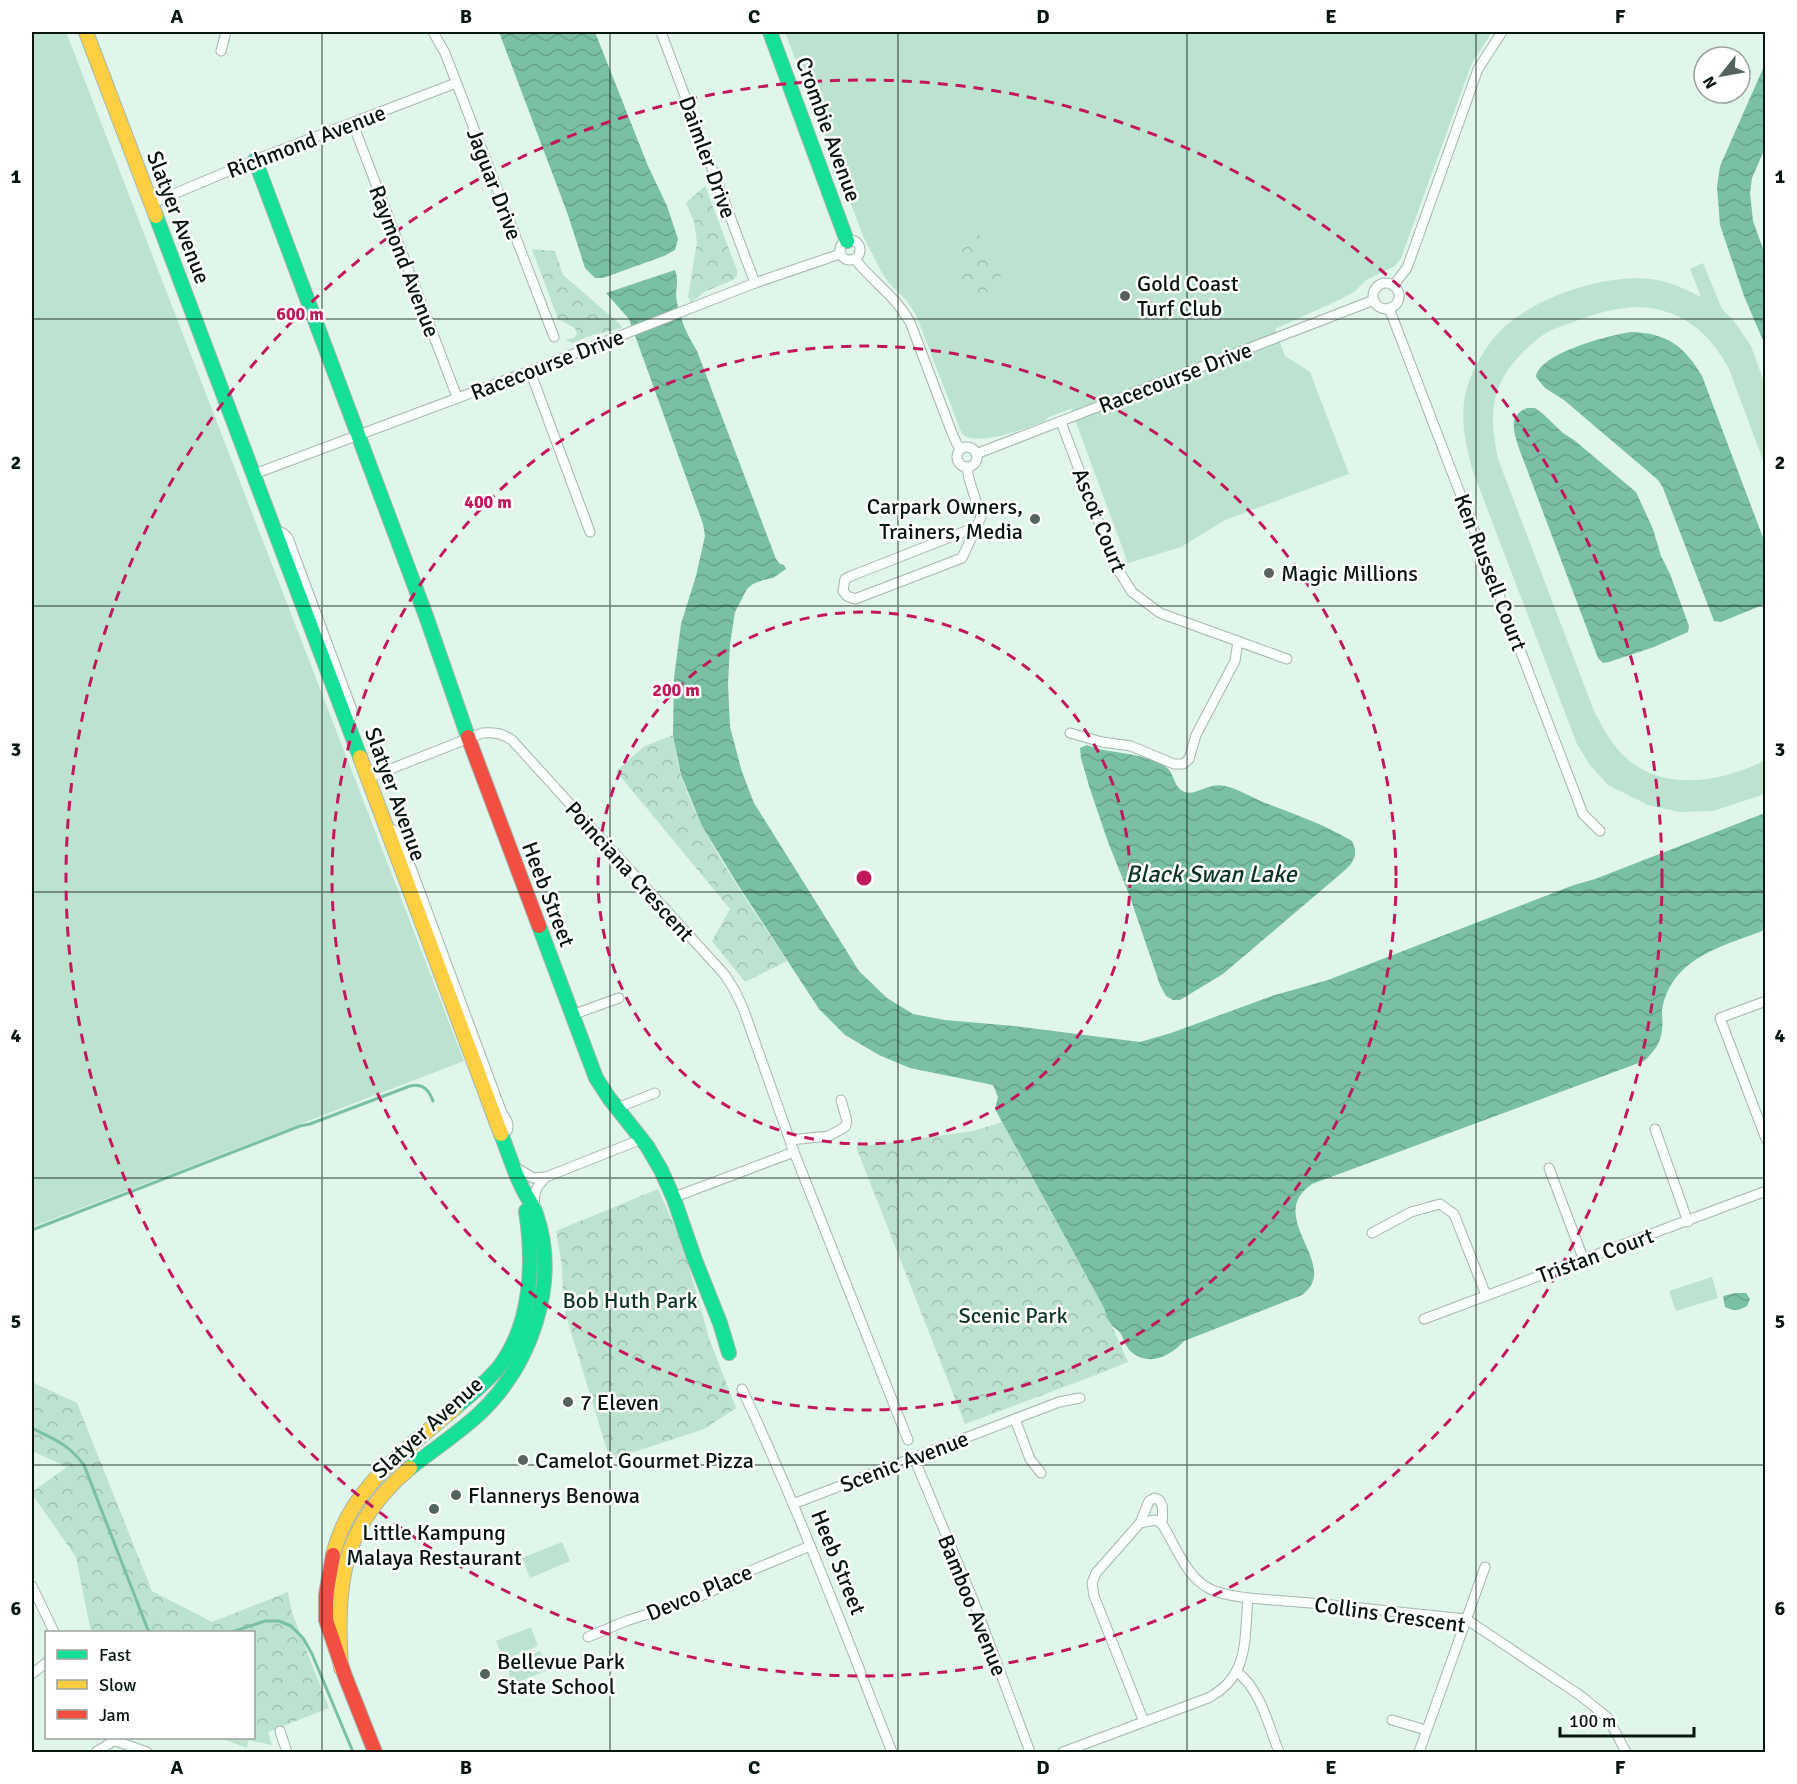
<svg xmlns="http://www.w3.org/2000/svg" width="1797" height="1784" font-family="Signika,sans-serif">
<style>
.grass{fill:#bce2d0}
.forest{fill:url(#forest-crowns)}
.water{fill:url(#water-waves)}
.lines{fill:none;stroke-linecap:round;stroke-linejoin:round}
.stream{stroke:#7ac0a4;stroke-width:3}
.street-casing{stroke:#a5b6ad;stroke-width:11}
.fast-casing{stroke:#a5b6ad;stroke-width:16}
.slow-casing{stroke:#a5b6ad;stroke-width:16}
.jam-casing{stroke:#a5b6ad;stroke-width:16}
.street{stroke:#fafefc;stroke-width:9}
.fast{stroke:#16e098;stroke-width:14}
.slow{stroke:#ffcf43;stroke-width:14}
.jam{stroke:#f24e42;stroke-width:14}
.grid{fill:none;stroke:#081610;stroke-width:1.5;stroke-opacity:0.55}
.ring{fill:none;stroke:#c2185b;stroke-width:3;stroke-dasharray:10 8}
.poi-dot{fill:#54645d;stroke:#fff;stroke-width:2}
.labels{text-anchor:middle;stroke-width:5;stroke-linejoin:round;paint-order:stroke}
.street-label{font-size:22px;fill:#081610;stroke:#fff}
.poi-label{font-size:22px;fill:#081610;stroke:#fff;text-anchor:start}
.park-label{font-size:22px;fill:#0d3627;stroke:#fff}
.water-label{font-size:24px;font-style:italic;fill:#093324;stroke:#fff}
.centre{fill:#c2185b;stroke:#fff;stroke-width:3}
.ring-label{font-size:18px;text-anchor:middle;font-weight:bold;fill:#c2185b;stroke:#fff;stroke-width:5;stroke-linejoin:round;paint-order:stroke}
.neatline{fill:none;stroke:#081610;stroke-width:2}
.grid-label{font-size:20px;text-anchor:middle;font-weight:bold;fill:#081610}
</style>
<defs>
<pattern id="forest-crowns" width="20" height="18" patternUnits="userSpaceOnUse" patternTransform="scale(1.5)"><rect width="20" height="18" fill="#bce2d0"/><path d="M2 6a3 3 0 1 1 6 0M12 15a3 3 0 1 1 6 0" fill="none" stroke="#a0c1b2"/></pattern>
<pattern id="water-waves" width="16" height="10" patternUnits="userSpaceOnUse" patternTransform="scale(1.5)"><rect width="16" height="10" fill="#7ac0a4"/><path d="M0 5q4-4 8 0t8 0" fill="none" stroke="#68a48c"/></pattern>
</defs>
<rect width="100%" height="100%" fill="#e0f6eb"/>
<!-- grass -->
<g class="grass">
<polygon points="32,32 66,32 464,1061 32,1227"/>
<path d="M785,32H1492L1472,63L1401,258L1395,266L1366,280L1354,292L1341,299L1275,329L1285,356L1310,372L1349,474L1225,520L1181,547L1128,563L1071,409L1049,417L1045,421C1026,428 979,448 962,434L916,315L907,301L889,283L881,271L864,238Z"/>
<path d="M1703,263L1722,309L1734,321L1751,346L1765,385V466L1729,369C1716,344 1697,323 1670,313C1636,300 1601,311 1568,324C1559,327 1547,331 1539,338C1520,353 1503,371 1496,395C1490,416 1494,438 1498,459L1594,711C1602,726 1610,742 1622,754C1659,793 1722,783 1765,760V794L1713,811L1679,812L1648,805L1608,785L1590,765L1577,744L1472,469C1465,441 1459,415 1467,388C1473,367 1487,344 1502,329C1536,297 1604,274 1650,279C1669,281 1685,289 1701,297L1690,269Z"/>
<polygon points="1712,1277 1718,1298 1676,1311 1669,1291"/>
<polygon points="562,1542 570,1561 530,1578 522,1558"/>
<polygon points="531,1627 538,1646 504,1660 496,1641"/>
<polygon points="540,1651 548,1670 513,1684 506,1665"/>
</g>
<!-- forest -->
<g class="forest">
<polygon points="705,186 737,270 737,276 733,280 704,292 691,303 688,297 697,242 694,222 686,203"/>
<path d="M978,233C993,252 1000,272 1007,295L989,299L972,296L964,284L952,242L968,234Z"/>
<polygon points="532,249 555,251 563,275 620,324 622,328 593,335 572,343 565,340 574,338 577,334 575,328 558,319"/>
<path d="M673,735C676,748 677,763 681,776C702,840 751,905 787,961L745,982L712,941L730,909L616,771L645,746Z"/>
<polygon points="1002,1122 1103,1306 1128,1362 1088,1378 965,1424 856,1147 973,1131"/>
<polygon points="658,1189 682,1243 710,1341 736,1408 704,1429 610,1460 563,1306 562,1266 556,1231"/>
<polygon points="32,1382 77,1403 152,1591 212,1622 288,1592 292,1613 329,1708 268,1732 272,1745 248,1740 247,1748 221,1738 254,1738 254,1632 91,1632 76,1557 32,1494 32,1492 67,1467 32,1451"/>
</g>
<!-- water -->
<g class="water">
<polygon points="499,32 595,32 648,166 667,206 678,239 675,250 664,256 603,278 595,278 585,268 568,215"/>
<polygon points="1765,64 1765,148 1752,178 1750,193 1753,221 1765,254 1765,345 1744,296 1720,225 1717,187 1720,166"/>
<path d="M675,270C680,284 674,289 677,302C680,320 688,336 697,351L776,559L780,564L784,565L786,569L773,578L763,580L753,584L747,589L735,612L730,644L728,684L730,727L742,772L754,803L859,971L887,998L913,1014L945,1020L1014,1026L1140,1042L1171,1033L1275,995L1328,980L1574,885L1595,879L1765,813V930C1723,946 1670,958 1662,1011C1662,1017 1663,1024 1662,1030C1661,1043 1653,1053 1644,1061L1312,1184C1263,1217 1343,1265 1302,1295L1184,1341C1172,1355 1151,1366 1134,1354C1126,1349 1125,1341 1121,1334C1118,1330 1114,1328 1111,1324C1107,1319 1106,1312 1103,1306L995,1109L998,1097L993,1085L910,1068L879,1055L845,1035L819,1009L738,885L702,826L681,775L673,735L674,678L681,624L696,576L705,536L703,524L629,319L606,293Z"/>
<path d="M1631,332C1666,333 1684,345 1702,376L1765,543V604L1721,622L1714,621L1663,488L1658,480L1564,400L1545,388L1536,377C1539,353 1610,335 1631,332Z"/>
<path d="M1527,408H1535L1542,413L1563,433L1574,440L1636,492L1653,529L1661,556L1670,574L1689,626L1688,632L1654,647L1609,662L1603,663L1598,658L1520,451C1515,435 1506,416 1527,408Z"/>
<path d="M1087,745C1112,755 1141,751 1166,767C1175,773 1173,788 1185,792C1196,796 1209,782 1225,786C1238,789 1251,797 1263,802C1292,813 1326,825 1352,841L1355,849V856L1351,864L1344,871L1223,974L1180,1000H1173L1166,996L1160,985L1130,897L1108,842L1089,786L1081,758L1080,748Z"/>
<path d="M1735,1293H1746L1750,1299L1747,1306C1738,1311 1734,1311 1725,1307L1723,1296Z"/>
</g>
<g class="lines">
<!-- stream -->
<g class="stream">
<path d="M32,1230L300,1126L310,1124L410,1086C423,1083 429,1090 433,1101"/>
<path d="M32,1428C56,1441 66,1442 84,1465L148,1630L151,1632"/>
<polyline points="232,1632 265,1621 279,1621 291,1626 303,1638 312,1654 353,1752"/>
</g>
<defs>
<g id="street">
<polyline points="433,32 445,53 554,337"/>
<polyline points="661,32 755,283"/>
<polyline points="221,51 226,32"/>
<polyline points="353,124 457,397"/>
<polyline points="157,201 255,160 456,83"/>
<circle cx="850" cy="250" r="10"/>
<path d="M855,259C873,283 894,294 910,322L952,433L957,444L961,449"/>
<circle cx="1386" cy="296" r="13"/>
<polyline points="1393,286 1407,268 1478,69 1502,32"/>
<polyline points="1389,308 1583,814 1600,831"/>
<polyline points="530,371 590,532"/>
<polyline points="1061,422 1115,565 1132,592 1160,613 1287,659"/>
<circle cx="967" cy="457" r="10"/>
<polyline points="976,454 1374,300"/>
<polyline points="967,467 969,479 981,517 962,558 855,599 847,596 843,591 845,579 851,576 976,527"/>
<polyline points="254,474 530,371 755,283 840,254"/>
<polyline points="276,531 283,533 288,538 352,710 351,717 346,720"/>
<polyline points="1070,733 1102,742 1131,746 1174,764 1183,764 1189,759 1196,735 1235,661 1238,641"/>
<path d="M368,778L482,733C494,732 502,733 512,740L725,975L735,991L743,1008L794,1152L908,1440"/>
<path d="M387,830H394L400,838L502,1113C506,1119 510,1124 507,1131L501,1133"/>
<polyline points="1766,1001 1720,1018 1766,1139"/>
<polyline points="572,1015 619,998"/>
<polyline points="617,1108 655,1093"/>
<polyline points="1655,1129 1688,1222"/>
<polyline points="790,1140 829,1136 845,1127 847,1121 841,1100"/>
<polyline points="514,1166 533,1178 546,1177 642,1139"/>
<polyline points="1549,1168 1583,1258"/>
<polyline points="672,1198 794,1152"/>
<path d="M535,1207C533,1193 536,1187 546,1177"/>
<polyline points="1372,1233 1411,1212 1440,1204 1454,1214 1486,1295"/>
<polyline points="1424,1319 1766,1191"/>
<path d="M742,1389C798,1508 844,1631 892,1752"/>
<polyline points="1015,1419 1030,1459 1041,1473"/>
<polyline points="914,1458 974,1602 1030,1752"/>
<polyline points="793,1504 1059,1402 1080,1398"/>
<path d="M1140,1523L1149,1501L1154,1498C1166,1500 1162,1514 1162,1524"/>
<polyline points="32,1586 54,1632"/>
<polyline points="588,1637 626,1621 694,1599 719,1588 738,1576 810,1546"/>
<path d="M1237,1672C1261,1690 1268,1725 1279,1752"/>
<polyline points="32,1674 46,1663"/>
<polyline points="1392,1720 1426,1730"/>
<path d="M1144,1722L1094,1596L1092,1583L1096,1573L1140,1523L1155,1520L1162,1524C1176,1546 1186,1577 1210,1589C1222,1595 1235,1596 1248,1598"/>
<polyline points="280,1731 287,1752"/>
<polyline points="113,1740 147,1752"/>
<polyline points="96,1752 118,1738"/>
<path d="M1063,1752L1208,1698C1250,1676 1244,1640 1248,1598L1322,1604L1466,1619L1581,1696L1608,1718L1626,1752"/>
<polyline points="1419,1752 1485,1567"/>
</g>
<g id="fast">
<polyline points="770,32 847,241"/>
<polyline points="255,160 426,616 468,737"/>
<polyline points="156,216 360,757"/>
<polyline points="539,926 596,1078 609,1098 647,1146 661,1170 674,1199 695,1260 720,1323 729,1353"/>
<path d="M455,1408C470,1395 487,1382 499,1367C532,1324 534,1263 526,1211"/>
<path d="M410,1468C433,1450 457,1434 479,1414C531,1365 560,1283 536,1214C532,1203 525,1195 521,1185C513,1169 508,1151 501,1134"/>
</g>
<g id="slow">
<polyline points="86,32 156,216"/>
<polyline points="360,757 501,1134"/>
<path d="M333,1555C349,1488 406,1450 455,1408"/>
<path d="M341,1668C336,1583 341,1526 410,1468"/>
</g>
<g id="jam">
<polyline points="468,737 539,926"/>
<polyline points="333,1555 326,1595 326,1620 345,1676 375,1752"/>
</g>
</defs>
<!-- street casing -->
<use href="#street" class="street-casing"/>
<!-- fast casing -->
<use href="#fast" class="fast-casing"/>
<!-- slow casing -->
<use href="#slow" class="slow-casing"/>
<!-- jam casing -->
<use href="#jam" class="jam-casing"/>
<!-- street -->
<use href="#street" class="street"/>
<!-- fast -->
<use href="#fast" class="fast"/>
<!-- slow -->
<use href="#slow" class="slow"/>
<!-- jam -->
<use href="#jam" class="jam"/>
</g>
<!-- grid -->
<path class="grid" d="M322,32V1752M610,32V1752M898,32V1752M1187,32V1752M1476,32V1752M32,319H1766M32,606H1766M32,892H1766M32,1178H1766M32,1465H1766"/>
<!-- distance rings -->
<g class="ring">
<circle cx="864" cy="878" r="266"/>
<circle cx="864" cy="878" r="532"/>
<circle cx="864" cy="878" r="798"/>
</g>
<!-- markers -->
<g class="poi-dot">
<circle cx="1125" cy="296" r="6"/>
<circle cx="1035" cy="519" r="6"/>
<circle cx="1269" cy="573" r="6"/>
<circle cx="568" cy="1402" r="6"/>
<circle cx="523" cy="1460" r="6"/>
<circle cx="456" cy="1495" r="6"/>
<circle cx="434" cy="1509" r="6"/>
<circle cx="485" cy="1674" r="6"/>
</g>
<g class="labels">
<!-- street labels -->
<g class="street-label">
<text transform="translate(829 129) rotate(70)" y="8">Crombie Avenue</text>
<text transform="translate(306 141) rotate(-21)" y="8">Richmond Avenue</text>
<text transform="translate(708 157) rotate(70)" y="8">Daimler Drive</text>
<text transform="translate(495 184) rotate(69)" y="8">Jaguar Drive</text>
<text transform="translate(179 217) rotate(69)" y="8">Slatyer Avenue</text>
<text transform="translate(405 261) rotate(69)" y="8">Raymond Avenue</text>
<text transform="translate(547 364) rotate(-21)" y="8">Racecourse Drive</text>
<text transform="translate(1175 377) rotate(-21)" y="8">Racecourse Drive</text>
<text transform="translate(1100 520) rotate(68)" y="8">Ascot Court</text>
<text transform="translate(1491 572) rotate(69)" y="8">Ken Russell Court</text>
<text transform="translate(396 794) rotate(70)" y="8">Slatyer Avenue</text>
<text transform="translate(630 871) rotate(48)" y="8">Poinciana Crescent</text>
<text transform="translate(549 894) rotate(69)" y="8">Heeb Street</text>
<text transform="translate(1595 1255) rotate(-20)" y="8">Tristan Court</text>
<text transform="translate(427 1427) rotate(-42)" y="8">Slatyer Avenue</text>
<text transform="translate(904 1461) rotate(-21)" y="8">Scenic Avenue</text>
<text transform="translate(839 1562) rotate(68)" y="8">Heeb Street</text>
<text transform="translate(699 1592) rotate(-23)" y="8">Devco Place</text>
<text transform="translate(973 1605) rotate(68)" y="8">Bamboo Avenue</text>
<text transform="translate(1390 1614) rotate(8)" y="8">Collins Crescent</text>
</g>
<!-- poi labels -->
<g class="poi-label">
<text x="1137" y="291">Gold Coast<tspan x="1137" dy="25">Turf Club</tspan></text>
<text x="1023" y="514" text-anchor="end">Carpark Owners,<tspan x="1023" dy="25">Trainers, Media</tspan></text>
<text x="1281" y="581">Magic Millions</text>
<text x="580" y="1410">7 Eleven</text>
<text x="535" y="1468">Camelot Gourmet Pizza</text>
<text x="468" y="1503">Flannerys Benowa</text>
<text x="434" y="1540" text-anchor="middle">Little Kampung<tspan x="434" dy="25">Malaya Restaurant</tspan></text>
<text x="497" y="1669">Bellevue Park<tspan x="497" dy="25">State School</tspan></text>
</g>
<!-- park labels -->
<g class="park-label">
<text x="630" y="1308">Bob Huth Park</text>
<text x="1013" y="1323">Scenic Park</text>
</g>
<!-- water labels -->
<g class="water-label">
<text x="1211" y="882">Black Swan Lake</text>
</g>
</g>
<circle cx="864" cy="878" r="9" class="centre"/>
<g class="ring-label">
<text x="300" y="320">600 m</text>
<text x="488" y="508">400 m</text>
<text x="676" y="696">200 m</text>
</g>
<!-- border -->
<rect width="1797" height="1784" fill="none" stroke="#ffffff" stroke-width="66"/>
<!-- legend -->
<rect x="45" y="1631" width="210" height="108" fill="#ffffff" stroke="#9ca29f" stroke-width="1.5"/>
<rect x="57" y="1650" width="30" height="9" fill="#16e098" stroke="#9ca29f" stroke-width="1.5"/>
<text x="99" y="1661" font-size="18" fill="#081610">Fast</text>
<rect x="57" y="1680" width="30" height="9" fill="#ffcf43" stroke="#9ca29f" stroke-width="1.5"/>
<text x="99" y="1691" font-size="18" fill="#081610">Slow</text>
<rect x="57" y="1710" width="30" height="9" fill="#f24e42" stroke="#9ca29f" stroke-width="1.5"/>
<text x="99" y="1721" font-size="18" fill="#081610">Jam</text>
<!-- north arrow -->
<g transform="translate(1722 75) rotate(239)"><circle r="28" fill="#ffffff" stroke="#9ca29f" stroke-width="1.5"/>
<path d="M0-4.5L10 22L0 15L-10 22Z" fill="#54645d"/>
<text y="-9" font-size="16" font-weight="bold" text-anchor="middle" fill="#081610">N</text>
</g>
<!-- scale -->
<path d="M1560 1727v9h134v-9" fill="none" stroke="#081610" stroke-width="3"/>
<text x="1569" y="1727" font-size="18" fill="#081610" stroke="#ffffff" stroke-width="4.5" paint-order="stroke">100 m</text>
<rect x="33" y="33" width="1731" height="1718" class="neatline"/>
<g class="grid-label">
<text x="177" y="23">A</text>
<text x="466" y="23">B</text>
<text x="754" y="23">C</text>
<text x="1043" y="23">D</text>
<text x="1331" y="23">E</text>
<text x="1620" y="23">F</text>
<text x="16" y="183">1</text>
<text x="1780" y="183">1</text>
<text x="16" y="469">2</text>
<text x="1780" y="469">2</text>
<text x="16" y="756">3</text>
<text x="1780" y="756">3</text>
<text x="16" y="1042">4</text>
<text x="1780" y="1042">4</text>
<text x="16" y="1328">5</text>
<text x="1780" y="1328">5</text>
<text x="16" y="1615">6</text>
<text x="1780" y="1615">6</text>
<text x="177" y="1774">A</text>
<text x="466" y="1774">B</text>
<text x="754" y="1774">C</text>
<text x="1043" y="1774">D</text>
<text x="1331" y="1774">E</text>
<text x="1620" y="1774">F</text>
</g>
</svg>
